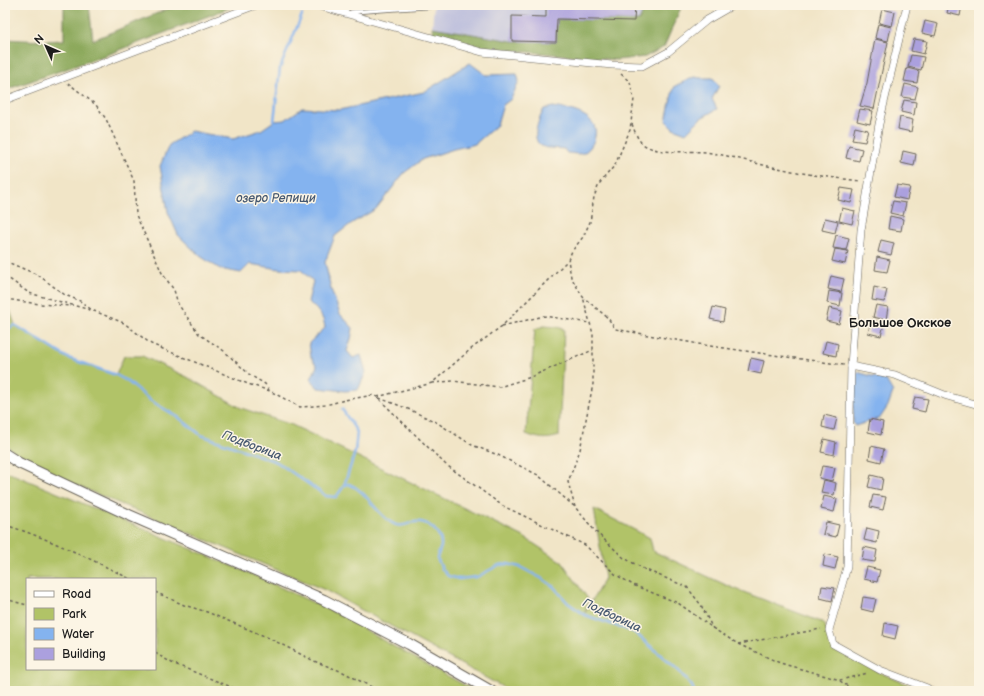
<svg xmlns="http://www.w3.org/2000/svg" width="984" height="696" font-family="'Balsamiq Sans',sans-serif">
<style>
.industrial{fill:#c1c2dd}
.green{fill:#b1c367;stroke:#667042;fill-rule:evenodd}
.forest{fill:#8ca95c;stroke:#54623c}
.water{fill:#84b3ef;stroke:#506886}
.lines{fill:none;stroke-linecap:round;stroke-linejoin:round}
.stream{stroke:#84b3ef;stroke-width:2.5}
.building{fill:#aba0de}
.lane-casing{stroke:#676258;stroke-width:5}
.street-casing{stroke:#676258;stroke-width:8}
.secondary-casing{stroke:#676258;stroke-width:12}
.path{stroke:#676258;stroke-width:1.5;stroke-dasharray:3 3;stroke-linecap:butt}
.lane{stroke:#fff;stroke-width:3.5}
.street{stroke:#fff;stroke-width:7}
.secondary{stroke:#fff;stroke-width:10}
.labels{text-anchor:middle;stroke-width:3;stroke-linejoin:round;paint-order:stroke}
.water-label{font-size:12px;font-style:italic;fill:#465870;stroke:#fcf5e5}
.quarter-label{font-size:13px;font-weight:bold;fill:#1c1c1c;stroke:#fcf5e5}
</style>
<rect width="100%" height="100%" fill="#fcf5e5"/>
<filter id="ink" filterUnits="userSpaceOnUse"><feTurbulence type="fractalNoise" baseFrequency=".025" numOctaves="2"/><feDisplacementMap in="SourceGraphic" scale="8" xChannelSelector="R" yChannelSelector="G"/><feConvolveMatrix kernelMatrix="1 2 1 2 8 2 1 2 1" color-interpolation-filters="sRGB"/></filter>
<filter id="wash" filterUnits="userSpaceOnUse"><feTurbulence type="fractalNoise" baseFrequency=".012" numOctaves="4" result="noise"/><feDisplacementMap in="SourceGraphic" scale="16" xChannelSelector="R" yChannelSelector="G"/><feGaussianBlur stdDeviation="0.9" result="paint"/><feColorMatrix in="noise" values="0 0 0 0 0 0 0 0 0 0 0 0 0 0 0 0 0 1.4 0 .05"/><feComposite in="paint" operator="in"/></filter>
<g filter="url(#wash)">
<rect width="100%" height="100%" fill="#f1e5c7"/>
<!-- industrial -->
<polygon class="industrial" points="434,5 646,5 639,21 556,42 512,41 432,27"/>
<!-- green -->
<g class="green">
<path d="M5,307L10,310L15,325L34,337L68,358L116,375L124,356H142L187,377L241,408L292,425L522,536L562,562L588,599L585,613L605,578L594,509L650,538L653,551L728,586L824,623L833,646L881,673L922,691H510L325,590L47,473C33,465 18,456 5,444Z"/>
<path d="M544,326L556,327L564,329L559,436C547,440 538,439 526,434L535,329Z"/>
<path d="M5,471L256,576L344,617L384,641L475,691H5ZM27,579H155V669H27Z"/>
</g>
<!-- forest -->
<g class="forest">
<polygon points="64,5 89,5 93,40 177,5 229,5 229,8 112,53 5,90 5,39 43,41 64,40"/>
<polygon points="646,5 682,5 664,47 645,57 617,60 485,48 433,35 432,27 512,41 556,42 557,19 639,21"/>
</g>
<!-- water -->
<g class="water">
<path d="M470,63L486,75L517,74L519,81L511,99L503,105L497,125L475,144L454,149L423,159L404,173L376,209L352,223L335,236L325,262L331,289L340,314L353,328L351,339L347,351L353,358L361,355L366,372L358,390L345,391L318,388L311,379L317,366L311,357L309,343L325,328C324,316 317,309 308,302L313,281L301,270L279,269L250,264L241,273L220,269L200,256L178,235L168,212L160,166L169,145L191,131L233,139L261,130L274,121L285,120L302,108L339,110L424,92Z"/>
<path d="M694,77L700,78H713L719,86L712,99L717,109L701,118L686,133L673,128L666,121C669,109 670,98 675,86Z"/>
<path d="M553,107C565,109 582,111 591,121C600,130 594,148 583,153C579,155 571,153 567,153L564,149C557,148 547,149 542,146C529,140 540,117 544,109Z"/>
<polygon points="857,372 886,380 893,392 888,406 880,418 855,426 853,423 854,376"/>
</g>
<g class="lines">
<!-- stream -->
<g class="stream">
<polyline points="274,121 280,68 302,15"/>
<polyline points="5,330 15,325 68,358 116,375 127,381 151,401 178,417 201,435 277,462 326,496 336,497 344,486 355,452 357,432 342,409"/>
<path d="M344,485L349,484C367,491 375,513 392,523C401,529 407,523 415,522C428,520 442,533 441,546C440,550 438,554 437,558L442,569L448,576L459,579L477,577L499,565L508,564L520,567L541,578L553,586L568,603L585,615L634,632L678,670L692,686L694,691"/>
</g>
</g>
<g id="blocks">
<!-- building -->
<g class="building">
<polygon points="546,5 635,5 634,21 557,19 556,42 512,41 512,16 546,17"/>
<polygon points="949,5 962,5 960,16 947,13"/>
<polygon points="882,9 895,12 892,26 879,23"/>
<polygon points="925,21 938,24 935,36 922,33"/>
<polygon points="878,24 891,27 888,41 875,38"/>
<polygon points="875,39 888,42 874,109 860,106 867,83"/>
<polygon points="914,39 927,41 924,54 911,51"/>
<polygon points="911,55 924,57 921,70 908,67"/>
<polygon points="907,68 919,71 917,83 904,81"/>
<polygon points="905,84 918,87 915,99 902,97"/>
<polygon points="904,100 916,102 914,115 901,112"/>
<polygon points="860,109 873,111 870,124 857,121"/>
<polygon points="900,117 913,120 911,132 898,129"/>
<polygon points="855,127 868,130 865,142 852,140"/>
<polygon points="849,146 862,149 859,161 846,158"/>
<polygon points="903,151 916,154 914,166 901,163"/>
<polygon points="897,185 910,187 907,200 894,197"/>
<polygon points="841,188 854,190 851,203 838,200"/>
<polygon points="893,201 906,203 903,216 890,213"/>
<polygon points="842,208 855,211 852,224 839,221"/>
<polygon points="890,216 903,219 901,231 888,229"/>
<polygon points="825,218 838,221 835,233 822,230"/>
<polygon points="836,235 849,238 846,250 833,248"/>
<polygon points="881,240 894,243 891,255 878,252"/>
<polygon points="835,249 848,251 845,264 832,261"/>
<polygon points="877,257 890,260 887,272 875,270"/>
<polygon points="831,276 844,279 841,292 828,289"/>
<polygon points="874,287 887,290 884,302 872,300"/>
<polygon points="829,291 842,293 840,306 827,303"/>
<polygon points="876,305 888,307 886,320 873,317"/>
<polygon points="713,307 725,310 723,322 710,319"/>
<polygon points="829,308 842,311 839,324 826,321"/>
<polygon points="871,321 884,324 881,336 868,333"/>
<polygon points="826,341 838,344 836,356 823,353"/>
<polygon points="751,358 764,361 761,374 748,371"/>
<polygon points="915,397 928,399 925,412 912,409"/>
<polygon points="824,415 837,418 834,430 822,427"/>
<polygon points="870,419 883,422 881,435 868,432"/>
<polygon points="824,439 836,442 834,455 821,452"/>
<polygon points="871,446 884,449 881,462 869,459"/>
<polygon points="822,466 835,468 832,481 819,478"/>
<polygon points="871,475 883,478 881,490 868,487"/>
<polygon points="824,480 836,483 834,495 821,493"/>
<polygon points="873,495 886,497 883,510 870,507"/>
<polygon points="824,496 837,499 834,512 821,509"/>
<polygon points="826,522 839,525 836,537 823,534"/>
<polygon points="867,528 879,531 877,543 864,540"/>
<polygon points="864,547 877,550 875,562 862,560"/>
<polygon points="825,554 838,557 835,569 823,566"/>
<polygon points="867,567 880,570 877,582 864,579"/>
<polygon points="822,586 835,588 832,601 820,598"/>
<polygon points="863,597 876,599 873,612 861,609"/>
<polygon points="885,623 898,626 895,639 883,636"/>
</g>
</g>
</g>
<g filter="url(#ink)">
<use href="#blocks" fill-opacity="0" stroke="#676258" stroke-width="1"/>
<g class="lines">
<defs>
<polyline id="lane" points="351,12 454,5"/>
<g id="street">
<polyline points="316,5 482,52 612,65 642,66 668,52 707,20 733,5"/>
<polyline points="907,5 879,124 861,230 851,366 847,567 829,630 833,644 880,670 927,688 931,691"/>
<polyline points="5,100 256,5"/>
<polyline points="851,366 895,375 947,396 979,405"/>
</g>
<polyline id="secondary" points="5,454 19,463 129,515 324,600 409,644 491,691"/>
</defs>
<!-- lane casing -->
<use href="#lane" class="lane-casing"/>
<!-- street casing -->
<use href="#street" class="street-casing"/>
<!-- secondary casing -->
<use href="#secondary" class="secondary-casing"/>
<!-- path -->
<g class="path">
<polyline points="621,74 630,82 634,99 630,130 615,165 599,184 594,197 590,222 583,237 572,251 568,260 571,277 583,297 608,318 615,329 710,346 844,365"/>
<polyline points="68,83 96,105 106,119 134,181 136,215 162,273 174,290 178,304 199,334 224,351 250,375 265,384 269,390"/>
<path d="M632,124C635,132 638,142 646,146C666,156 691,149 712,153C736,157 759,165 783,169C809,175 835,178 861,181"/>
<polyline points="5,261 38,275 65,295 80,301 92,310"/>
<polyline points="5,276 29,293 94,311 124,323 151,344 248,384 270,391 300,407 325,405 345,400 374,395 377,397 445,464 503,506 585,545 615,574 633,585 678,603 714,629 738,644 780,663 840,680 868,673"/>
<polyline points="5,299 39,304 71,306"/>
<polyline points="502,326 544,316 590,323"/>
<polyline points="432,383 453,381 499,387 528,378 593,350"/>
<polyline points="377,397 432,383 471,349 502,326 568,260"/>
<polyline points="379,398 406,408 436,422 472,445 498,455 538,475 575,507 595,531 624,558 646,570 687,587 701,605 713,629"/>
<polyline points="575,507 568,482 580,450 593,384 593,334 583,297"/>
<path d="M5,525C48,538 89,558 130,579"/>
<polyline points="155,592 184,605 207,612 269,638 314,661 343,672 379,691"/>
<polyline points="5,599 27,605"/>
<polyline points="738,644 821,629"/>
<polyline points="155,653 172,663 241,691"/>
<polyline points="840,681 855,691"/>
</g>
<!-- lane -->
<use href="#lane" class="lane"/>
<!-- street -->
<use href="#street" class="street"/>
<!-- secondary -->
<use href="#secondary" class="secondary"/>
</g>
</g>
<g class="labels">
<!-- water labels -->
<g class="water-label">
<text x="276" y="202">озеро Репищи</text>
<text transform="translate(252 445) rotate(21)" y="4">Подборица</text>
<text transform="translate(612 615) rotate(25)" y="4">Подборица</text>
</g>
<!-- quarter labels -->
<g class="quarter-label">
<text x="900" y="327">Большое Окское</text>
</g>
</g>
<!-- margin -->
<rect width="984" height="696" fill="none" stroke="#fcf5e5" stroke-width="20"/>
<!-- legend -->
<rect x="26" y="578" width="130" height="92" fill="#fcf5e5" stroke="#a29e95"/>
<rect x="34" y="591" width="20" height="6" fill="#ffffff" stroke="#a29e95"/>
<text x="62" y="598" font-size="12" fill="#1c1c1c">Road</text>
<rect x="34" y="608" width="20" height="12" fill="#b1c367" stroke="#a29e95"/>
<text x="62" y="618" font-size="12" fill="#1c1c1c">Park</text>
<rect x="34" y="628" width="20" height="12" fill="#84b3ef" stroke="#a29e95"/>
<text x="62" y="638" font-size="12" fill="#1c1c1c">Water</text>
<rect x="34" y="648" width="20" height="12" fill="#aba0de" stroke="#a29e95"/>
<text x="62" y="658" font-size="12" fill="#1c1c1c">Building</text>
<!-- north arrow -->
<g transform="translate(46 46) rotate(315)" stroke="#fcf5e5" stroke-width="3" paint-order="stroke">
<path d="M0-3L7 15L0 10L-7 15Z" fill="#1c1c1c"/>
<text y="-6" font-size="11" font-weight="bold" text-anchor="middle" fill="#1c1c1c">N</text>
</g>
</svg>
